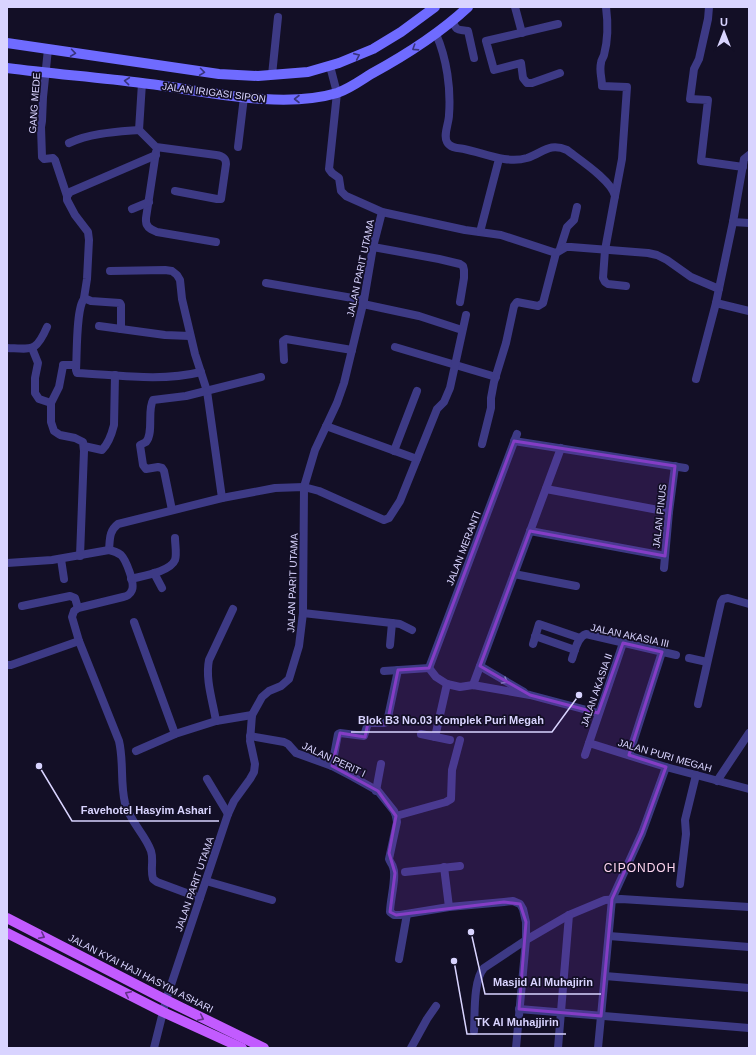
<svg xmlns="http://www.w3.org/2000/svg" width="756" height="1055" font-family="Arial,sans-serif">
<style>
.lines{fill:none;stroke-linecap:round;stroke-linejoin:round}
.street{stroke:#3d3a85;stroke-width:8}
.secondary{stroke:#6f6bff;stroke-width:10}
.primary{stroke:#c25bff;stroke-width:10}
.oneway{stroke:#38347d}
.oneway2{stroke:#837fbc}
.oneway3{stroke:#623188}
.marked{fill:#843dc5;fill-opacity:0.2;stroke:#843dc5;stroke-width:3;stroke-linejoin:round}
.labels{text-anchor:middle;stroke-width:3.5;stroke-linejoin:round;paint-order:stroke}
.street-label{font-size:10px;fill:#d9d4ff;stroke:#130f26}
.quarter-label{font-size:12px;letter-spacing:1px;fill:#ffd6f0;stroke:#130f26}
.leader{fill:none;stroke:#d9d4ff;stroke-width:1.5}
.callout-dot{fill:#d9d4ff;stroke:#130f26;stroke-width:1.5}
.callout-label{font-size:11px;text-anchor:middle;font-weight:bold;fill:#d9d4ff;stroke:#130f26;stroke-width:3.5;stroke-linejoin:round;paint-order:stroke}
</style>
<rect width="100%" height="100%" fill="#130f26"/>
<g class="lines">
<!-- street -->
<g class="street">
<polyline points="515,7 522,33"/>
<path d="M606,7C608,22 608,40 604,55C603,58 601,60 601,63C599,71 602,78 602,86L627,87L622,159L615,196"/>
<polyline points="709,7 708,19 699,59 694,69 690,99 708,100 701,161 743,167"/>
<path d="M453,21C456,32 459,29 468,31L474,58"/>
<polyline points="558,24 486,41 494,70 521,63 523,78 527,83 532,83 560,73"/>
<path d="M436,34C447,59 451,89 449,115C449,123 443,135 447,142C450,148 458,148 464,149C484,153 506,164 527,158C543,153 549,142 567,150C580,160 612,181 615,196L605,250L603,278L605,282L608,284L626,286"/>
<polyline points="48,49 43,97 42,121 41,127 42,157 44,159 53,158 55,160 67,196"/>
<polyline points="330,66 337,93 329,169 332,173 339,178 341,191 346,196 382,212 465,230 501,235 556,253"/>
<polyline points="272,75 278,17"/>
<polyline points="139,130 142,83"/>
<path d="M69,143C91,133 115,132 139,130L156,147L216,155C223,156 226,158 226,164L221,199H217L175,191"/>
<polyline points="238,147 244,97"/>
<path d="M156,152L146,218C145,227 150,229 157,232L216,242"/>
<polyline points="132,209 149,202"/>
<polyline points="733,222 749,223"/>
<polyline points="480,232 499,159"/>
<polyline points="373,247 439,259 460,264 463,266 464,270 464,278 460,302"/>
<polyline points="560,249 567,227 574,220 577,207"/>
<polyline points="110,271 165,270 172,271 177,275 180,280 182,299 195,354 207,391 222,498"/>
<polyline points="266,283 364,300"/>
<path d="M84,299C76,308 77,356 76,370L77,373C118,375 160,382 201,372"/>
<polyline points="716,303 749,311"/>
<polyline points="363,304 419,316 462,330"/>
<polyline points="99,326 165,335 190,336"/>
<polyline points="121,329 121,305 120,303 91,301 84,298 87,279 89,240 88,232 75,215 67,200 67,196 70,192 156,155"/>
<polyline points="395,347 496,377"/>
<path d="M7,348C33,349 36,352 47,327"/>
<polyline points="32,348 38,363 35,378 35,393 39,399 51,403"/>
<polyline points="284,360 283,341 286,339 352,350"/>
<polyline points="76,365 63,365 63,366 59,387 51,403 51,422 54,431 60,435 75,438 83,442 84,451 80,556"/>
<polyline points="696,379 716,303 733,222 744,159 749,155"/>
<polyline points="326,426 417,459"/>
<polyline points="514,441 685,468"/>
<polyline points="482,444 491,408 491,398 494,382 506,343 514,306 517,302 538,306 543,303 556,253 566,247 571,247 648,253 657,255 667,260 691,277 719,289"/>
<path d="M84,446L102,450C108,444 112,433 114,425L115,375"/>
<polyline points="394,451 417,391"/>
<polyline points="546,489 669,512"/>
<path d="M172,510L164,471L162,468L158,467L146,469L143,465L140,445C142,444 144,443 146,442C154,433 147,410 153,400L186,396L261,377"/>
<polyline points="530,531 665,556"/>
<path d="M109,550C110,539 109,531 118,524L222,498L275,488L304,487L319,491L384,520L389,518L400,501L437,409L444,402L450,388L466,315"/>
<polyline points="61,559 64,579"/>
<path d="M7,563L52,560L109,550C114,551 117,552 121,555C126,560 135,583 132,590C130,595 127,596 123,597L78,608L74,611L72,617L79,641L119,741C124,762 120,782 125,803C130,822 145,834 151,851C154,860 150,870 153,879L157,882L200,898"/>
<polyline points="664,568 669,512 675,466"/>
<polyline points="154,573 162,588"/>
<polyline points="514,574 576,586"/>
<path d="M131,579C142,576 170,572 175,560C177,554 175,544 175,538"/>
<polyline points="22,606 70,596 75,598 78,608"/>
<polyline points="303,613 392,623 400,624 412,630"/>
<polyline points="134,622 175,734"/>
<polyline points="535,636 575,650"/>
<polyline points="533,644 539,624 580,638"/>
<polyline points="390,645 392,623"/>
<polyline points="689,658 707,662"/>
<path d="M572,659C575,651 577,637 586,634L676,655"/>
<polyline points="7,665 11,665 79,641"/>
<polyline points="480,666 524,692"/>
<polyline points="429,668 517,434"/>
<polyline points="429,668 436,677 447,684 460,687 473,685 530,695 598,713"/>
<polyline points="384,671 429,668"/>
<polyline points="473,685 561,448"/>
<polyline points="698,704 721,602 723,599 728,598 749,604"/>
<path d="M216,721C213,702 205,679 209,660L233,609"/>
<polyline points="421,734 450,740"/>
<path d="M250,736L284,742L288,744L296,753L332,766L353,777L378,791L394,811L396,816L397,822L389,859C390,862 392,864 393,867C397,876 390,900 390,912L394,915H400L449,907L504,902L513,901L520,904L523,909L526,922V940L516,1048"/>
<polyline points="435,737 447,684"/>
<polyline points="589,743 623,643"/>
<polyline points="136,751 175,734 216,721 252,715"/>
<polyline points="585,755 589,743 666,767 749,789"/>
<polyline points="629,755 662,652"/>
<polyline points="332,766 338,734 340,733 364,736 368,723 384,723 387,722 398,670"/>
<polyline points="207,779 228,814"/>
<polyline points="717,781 749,733"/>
<polyline points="376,791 381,764"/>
<polyline points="396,816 446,802 451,799 452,770 460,740"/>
<polyline points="444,867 449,907"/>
<polyline points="405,872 460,866"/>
<polyline points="206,881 272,900"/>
<polyline points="680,884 686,834 685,820 696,775"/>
<polyline points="609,936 749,947"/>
<polyline points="399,959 407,914"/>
<polyline points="605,976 749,988"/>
<polyline points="519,1009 749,1028"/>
<path d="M474,1031C475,1014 473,980 484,968L526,940L569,915L605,900L621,899L749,907"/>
<polyline points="154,1048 166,1000 228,814 234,801 250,779 254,772 255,764 250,741 252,715 262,697 269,691 281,686 289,679 299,646 303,613 304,487 315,450 337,403 344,383 364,300 373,247 382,212"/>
<polyline points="411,1048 427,1019 436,1006"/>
<polyline points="558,1048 569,915"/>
<polyline points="598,1048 612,899 642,833 666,767"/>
</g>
<!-- secondary -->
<g class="secondary">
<polyline points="7,43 219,74 258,76 308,72 339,63 373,49 401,32 435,7"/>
<path d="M7,68C52,74 97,77 142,83C201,90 280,110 337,93C349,89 360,81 371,74C406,55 439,34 468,7"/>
</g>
<!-- primary -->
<g class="primary">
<polyline points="7,918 166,1000 264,1048"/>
<polyline points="7,933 163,1012 242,1048"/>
</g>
</g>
<!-- one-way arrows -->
<defs><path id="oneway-chevron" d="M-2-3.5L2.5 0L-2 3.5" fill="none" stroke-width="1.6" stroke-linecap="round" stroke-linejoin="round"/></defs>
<g class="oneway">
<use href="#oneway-chevron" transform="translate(415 48) rotate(147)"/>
<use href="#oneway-chevron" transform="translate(73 53) rotate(8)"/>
<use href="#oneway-chevron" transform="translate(357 56) rotate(-24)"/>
<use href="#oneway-chevron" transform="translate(202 72) rotate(8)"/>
<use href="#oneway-chevron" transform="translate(127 81) rotate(-174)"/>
<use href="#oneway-chevron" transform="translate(297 99) rotate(180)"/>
</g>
<use class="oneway2" href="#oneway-chevron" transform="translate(505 681) rotate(30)"/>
<g class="oneway3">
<use href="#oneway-chevron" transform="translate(42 936) rotate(27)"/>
<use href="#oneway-chevron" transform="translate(128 994) rotate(-154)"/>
<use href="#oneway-chevron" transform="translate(201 1018) rotate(26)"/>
</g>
<!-- marked area -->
<path class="marked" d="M514,441L675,466L665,556L530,531L480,666L530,695L598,713L623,643L662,652L629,755L666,767L642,833L612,899L601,1016L519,1009L526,922L520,904L504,902L396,915L390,912L395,873L389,853L396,816L378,791L332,766L340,733L365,737L368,723L387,724L398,670L429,668Z"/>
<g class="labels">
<!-- street labels -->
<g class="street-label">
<text transform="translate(214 92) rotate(7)" y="4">JALAN IRIGASI SIPON</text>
<text transform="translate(34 103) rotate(-86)" y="4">GANG MEDE</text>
<text transform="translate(360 268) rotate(-78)" y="4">JALAN PARIT UTAMA</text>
<text transform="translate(659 516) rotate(-84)" y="4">JALAN PINUS</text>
<text transform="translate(463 548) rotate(-69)" y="4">JALAN MERANTI</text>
<text transform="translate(292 583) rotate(-88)" y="4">JALAN PARIT UTAMA</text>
<text transform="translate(630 635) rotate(12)" y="4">JALAN AKASIA III</text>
<text transform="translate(596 690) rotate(-71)" y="4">JALAN AKASIA II</text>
<text transform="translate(665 755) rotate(16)" y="4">JALAN PURI MEGAH</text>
<text transform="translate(334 759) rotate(25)" y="4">JALAN PERIT I</text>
<text transform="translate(194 884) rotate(-71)" y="4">JALAN PARIT UTAMA</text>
<text transform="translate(141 973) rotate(27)" y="4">JALAN KYAI HAJI HASYIM ASHARI</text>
</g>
<!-- quarter labels -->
<g class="quarter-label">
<text x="640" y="872">CIPONDOH</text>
</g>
</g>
<!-- callouts -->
<path class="leader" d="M579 695L552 732H351M39 766L72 821H219M471 932L485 994H601M454 961L467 1034H566"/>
<g class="callout-dot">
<circle cx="579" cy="695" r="4"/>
<circle cx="39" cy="766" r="4"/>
<circle cx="471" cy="932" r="4"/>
<circle cx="454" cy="961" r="4"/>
</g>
<g class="callout-label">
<text x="451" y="724">Blok B3 No.03 Komplek Puri Megah</text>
<text x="146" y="814">Favehotel Hasyim Ashari</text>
<text x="543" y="986">Masjid Al Muhajirin</text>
<text x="517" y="1026">TK Al Muhajjirin</text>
</g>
<!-- border -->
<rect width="756" height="1055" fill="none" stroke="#d9d4ff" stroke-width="16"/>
<!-- north arrow -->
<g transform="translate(724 32)" stroke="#130f26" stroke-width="3" paint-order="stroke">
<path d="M0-3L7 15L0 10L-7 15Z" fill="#d9d4ff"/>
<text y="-6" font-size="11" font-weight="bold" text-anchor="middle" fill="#d9d4ff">U</text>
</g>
</svg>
